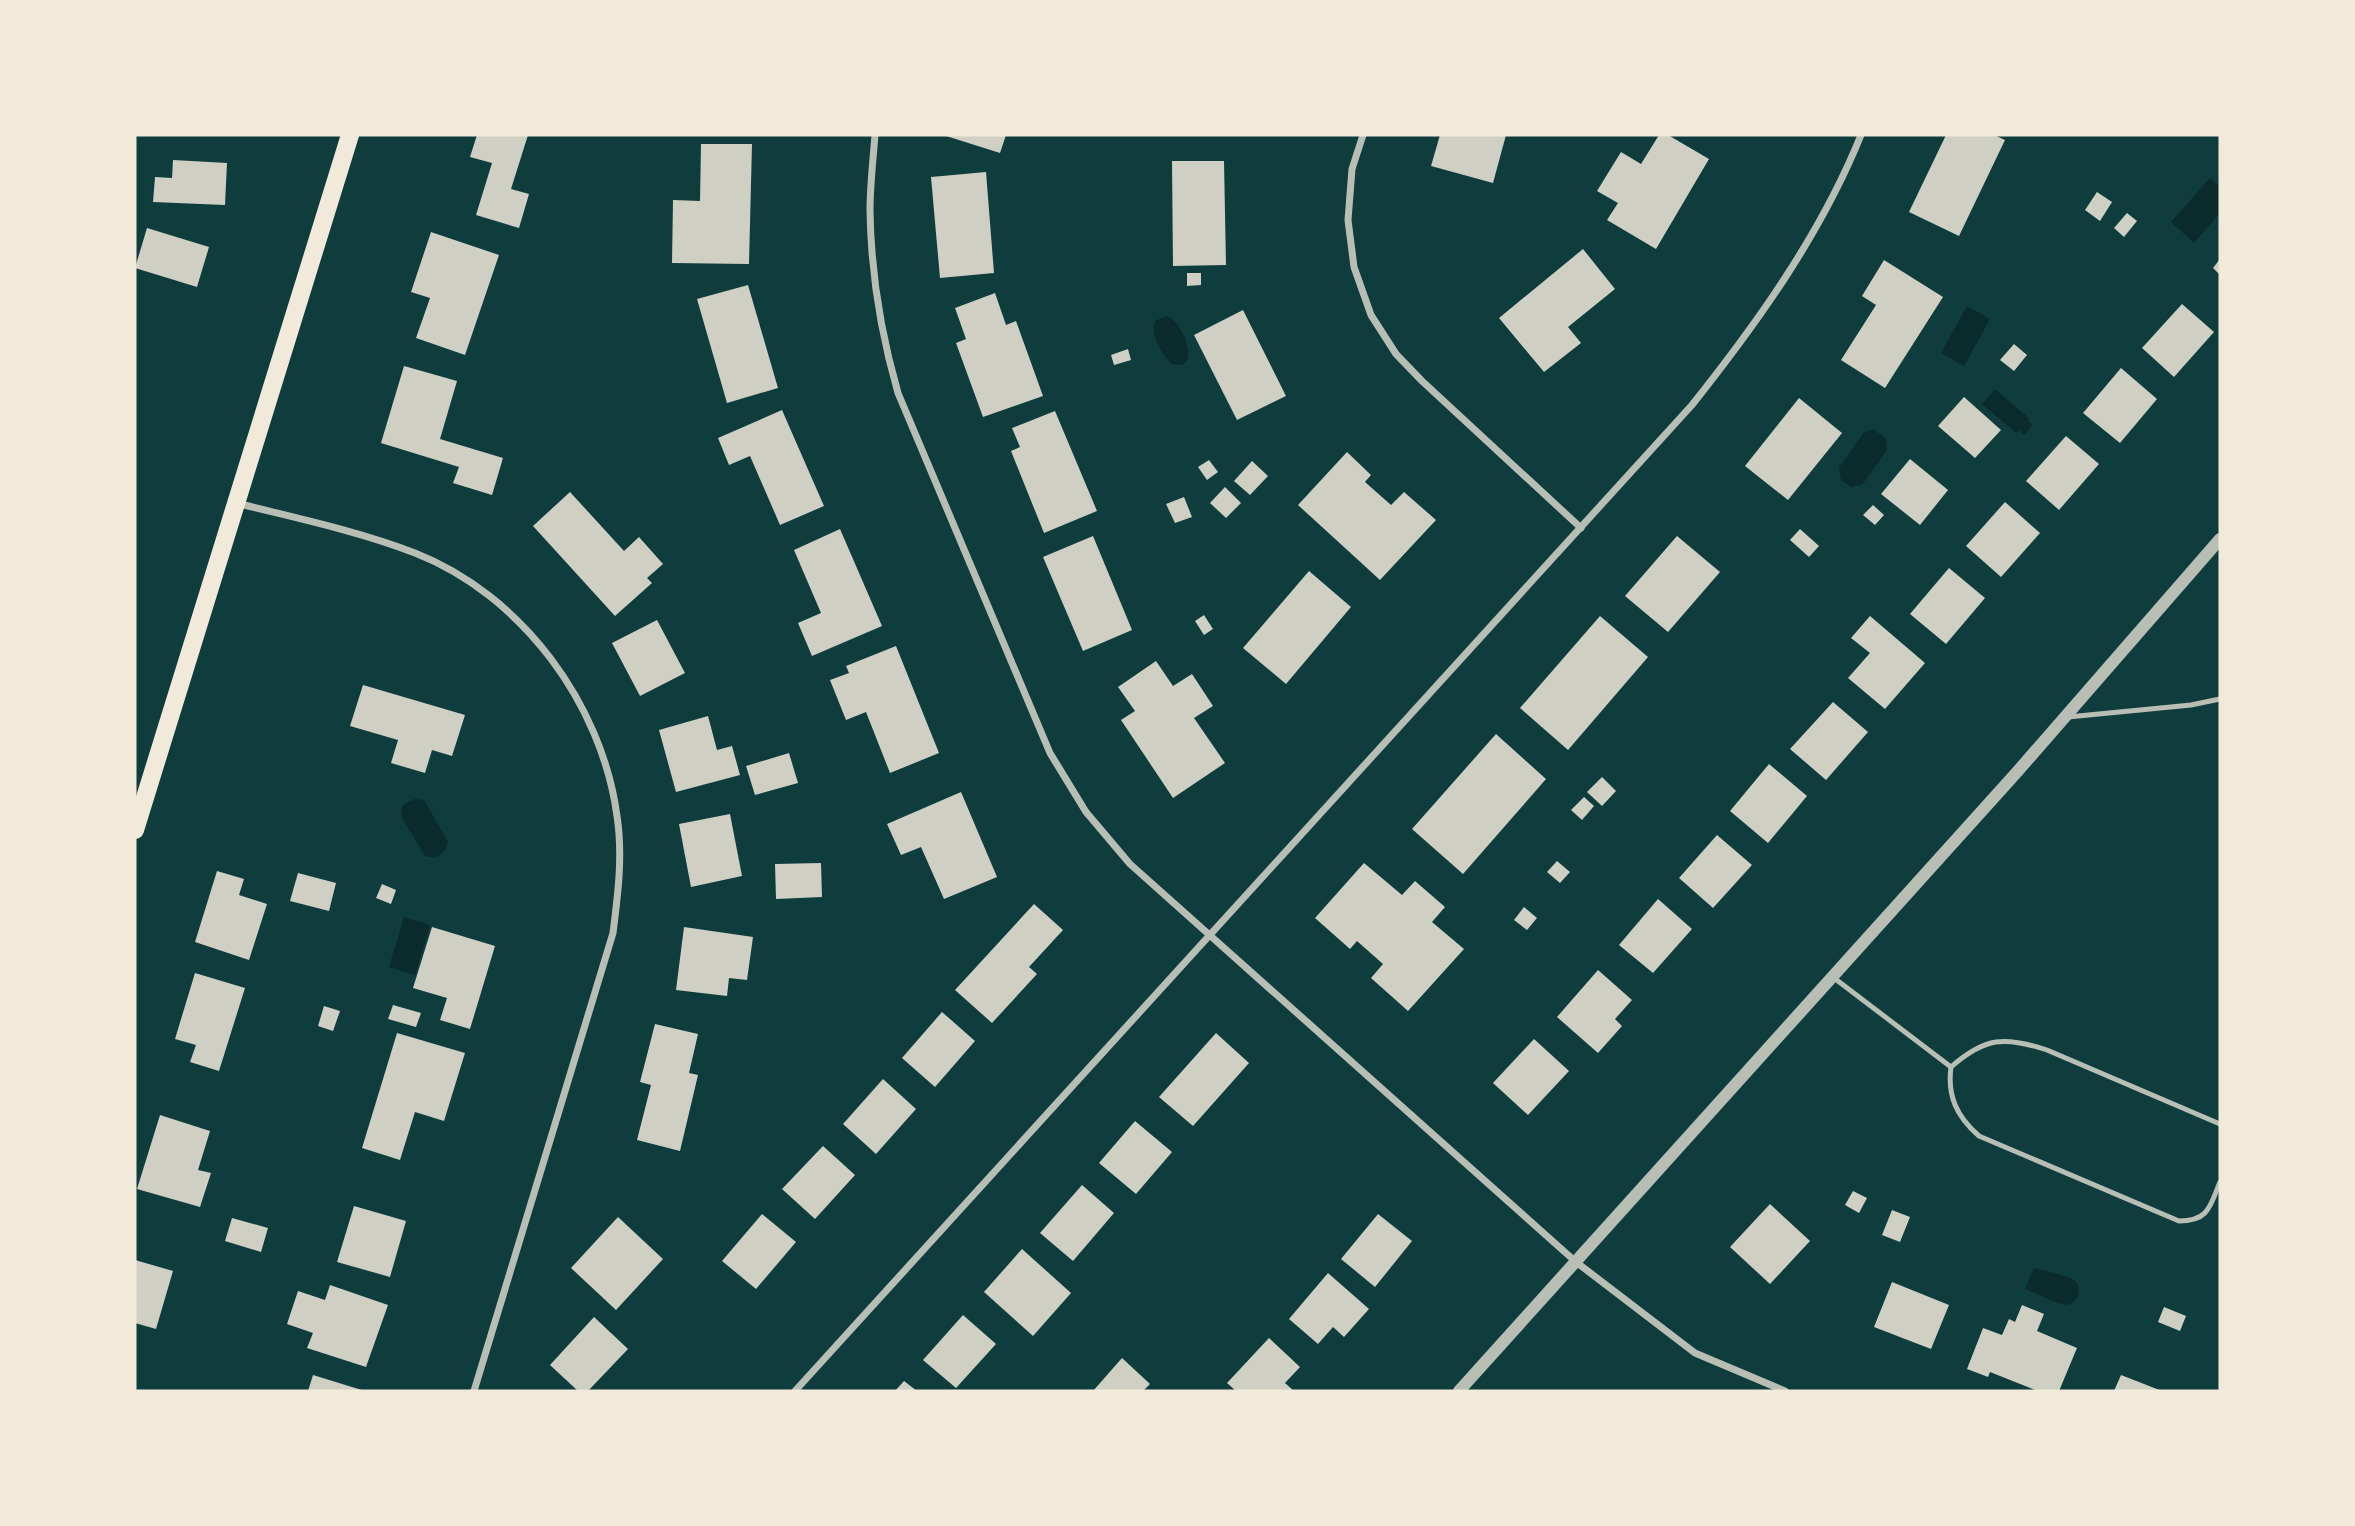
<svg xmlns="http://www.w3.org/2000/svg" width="2355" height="1526" font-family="'Fira Sans',sans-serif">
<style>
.water{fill:#0a2a2b}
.building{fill:#cfcfc3}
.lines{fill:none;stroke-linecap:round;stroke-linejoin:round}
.service{stroke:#b8beb3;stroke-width:5}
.minor{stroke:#b8beb3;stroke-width:7}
.tertiary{stroke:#b8beb3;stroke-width:12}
.primary{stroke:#f1e9da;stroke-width:18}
</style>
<rect width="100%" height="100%" fill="#0f3d3e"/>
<!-- water -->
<g class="water">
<polygon points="2210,178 2220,187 2220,213 2194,243 2171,222"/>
<polygon points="1967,306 1990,319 1964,366 1941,353"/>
<path d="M1167,316C1180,321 1192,348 1187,361L1182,365L1172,364C1162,355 1150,335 1155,321Z"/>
<polygon points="1995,389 2029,418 2028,421 2033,425 2024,435 2019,430 2016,433 1982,404"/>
<polygon points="1873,429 1886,438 1887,450 1862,485 1851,487 1841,480 1839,468 1864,432"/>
<polygon points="415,799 424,800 448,842 445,851 435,858 425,856 401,816 402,806"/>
<polygon points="404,917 430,925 415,975 389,967"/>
<path d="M2034,1268C2046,1271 2061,1274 2072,1279C2086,1286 2077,1309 2062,1304C2050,1301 2037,1293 2025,1289Z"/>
</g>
<!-- building -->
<g class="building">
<polygon points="477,135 528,135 511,189 529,194 519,228 476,215 492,163 470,157"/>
<polygon points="943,135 1006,135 1000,153"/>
<polygon points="1440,135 1506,135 1493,183 1431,166"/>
<polygon points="1659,135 1668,135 1709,159 1656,249 1607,220 1618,203 1597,191 1621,152 1641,164"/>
<polygon points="1946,135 1994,135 2005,140 1959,236 1909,212"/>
<polygon points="701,144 752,144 749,264 672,263 673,200 700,201"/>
<polygon points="173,160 227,163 225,205 153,202 155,177 172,178"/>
<polygon points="1172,161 1224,161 1226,265 1173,266"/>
<polygon points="986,172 994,273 940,278 931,177"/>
<polygon points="2097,192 2112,202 2100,221 2085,210"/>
<polygon points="2127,213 2137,221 2124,237 2114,228"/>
<polygon points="147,228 209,247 197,287 135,268"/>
<polygon points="431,232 499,255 465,355 416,338 430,298 411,292"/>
<polygon points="1583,249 1615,289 1568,327 1581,343 1544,372 1499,318"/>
<polygon points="2220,259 2220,275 2213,268"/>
<polygon points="1884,260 1943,297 1885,388 1841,360 1876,305 1862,296"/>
<polygon points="1187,273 1201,273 1201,285 1187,286"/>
<polygon points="748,285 778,388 727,403 697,299"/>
<polygon points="995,293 1006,325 1016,321 1043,396 983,417 956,343 966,339 955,308"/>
<polygon points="2182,304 2214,332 2174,377 2142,348"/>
<polygon points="1243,310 1286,396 1237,420 1194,335"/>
<polygon points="2014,344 2027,355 2014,371 2000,360"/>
<polygon points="1128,349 1131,360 1114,365 1111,355"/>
<polygon points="404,366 457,381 440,439 503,458 492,495 453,483 459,467 381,443"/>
<polygon points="2121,368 2157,399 2120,443 2083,413"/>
<polygon points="1964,397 2001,430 1975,458 1938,426"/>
<polygon points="1799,398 1842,433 1788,500 1745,466"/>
<polygon points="782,410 824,506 780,525 750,456 729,465 718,438"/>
<polygon points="1055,411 1097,511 1044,533 1011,451 1020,447 1012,428"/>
<polygon points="2066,436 2099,464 2059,510 2026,481"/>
<polygon points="1347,452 1371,475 1365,482 1391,505 1404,492 1436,520 1380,580 1298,505"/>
<polygon points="1910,459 1948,490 1920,525 1881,494"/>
<polygon points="1209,460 1218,472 1207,480 1198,467"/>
<polygon points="1252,461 1268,476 1250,495 1234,481"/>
<polygon points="1225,487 1241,503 1226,518 1210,503"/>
<polygon points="570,492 624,551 639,537 663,564 647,578 652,583 615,616 533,526"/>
<polygon points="1184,497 1192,517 1175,523 1166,504"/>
<polygon points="2005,502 2040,533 2001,577 1966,546"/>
<polygon points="1873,505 1884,515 1875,525 1863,515"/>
<polygon points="840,529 882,626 812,656 798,623 821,613 794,550"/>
<polygon points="1800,529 1819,546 1809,557 1790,540"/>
<polygon points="1093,536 1132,630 1083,651 1043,557"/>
<polygon points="1677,536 1720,572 1668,632 1625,596"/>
<polygon points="1949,568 1985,598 1946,644 1910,614"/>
<polygon points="1309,571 1351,607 1286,684 1243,648"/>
<polygon points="1204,615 1213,629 1204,635 1195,621"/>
<polygon points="1600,616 1648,657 1568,750 1520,708"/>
<polygon points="1870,616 1925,663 1885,709 1848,678 1870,653 1851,638"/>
<polygon points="657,620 685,673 640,696 612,643"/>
<polygon points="896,646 939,753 890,773 866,712 846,720 830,680 849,673 846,666"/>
<polygon points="1156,661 1173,686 1192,674 1213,706 1194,718 1225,763 1173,798 1121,720 1135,711 1118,687"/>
<polygon points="363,685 465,715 452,756 432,750 425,773 391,763 398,740 350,726"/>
<polygon points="1833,702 1868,732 1826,780 1790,749"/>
<polygon points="708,716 717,750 732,746 740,775 676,792 659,730"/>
<polygon points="1496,734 1546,779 1463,874 1412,829"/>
<polygon points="789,753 798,783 755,795 746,766"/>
<polygon points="1769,764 1807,796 1768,843 1730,811"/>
<polygon points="1602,777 1616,791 1602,806 1587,792"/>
<polygon points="961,792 997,877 944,899 921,847 901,855 887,824"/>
<polygon points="1584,797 1594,806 1582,820 1571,810"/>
<polygon points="730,814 742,876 691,887 679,824"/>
<polygon points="1717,835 1752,865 1713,908 1679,878"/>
<polygon points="1557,861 1570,872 1560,883 1547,872"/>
<polygon points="821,863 822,897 776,899 775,864"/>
<polygon points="1364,863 1402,895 1415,881 1445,907 1432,922 1464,949 1408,1011 1371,978 1383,964 1357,941 1350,949 1315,918"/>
<polygon points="217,871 244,879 239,895 267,904 249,960 195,942"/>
<polygon points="298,873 336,883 329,911 290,901"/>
<polygon points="382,884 396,890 391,904 376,898"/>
<polygon points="1658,899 1692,929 1653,973 1619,945"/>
<polygon points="1034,904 1063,930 1029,967 1037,974 992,1023 955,990"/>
<polygon points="1524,907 1537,918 1527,930 1514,920"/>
<polygon points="432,927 495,946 470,1029 440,1020 447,998 413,988"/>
<polygon points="684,927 753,937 747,980 729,978 727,996 676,990"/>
<polygon points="1598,970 1632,1000 1615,1019 1622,1026 1598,1053 1557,1017"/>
<polygon points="195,973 245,988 219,1071 190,1062 196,1045 175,1039"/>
<polygon points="393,1005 421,1013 416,1027 388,1019"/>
<polygon points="324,1006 340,1011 333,1031 318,1026"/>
<polygon points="942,1012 975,1041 935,1087 902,1058"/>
<polygon points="655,1024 698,1034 689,1073 698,1075 680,1151 637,1140 651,1085 640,1082"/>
<polygon points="397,1033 465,1053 444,1121 415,1112 400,1160 362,1148"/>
<polygon points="1216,1033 1249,1063 1193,1126 1159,1097"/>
<polygon points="1534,1039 1569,1071 1528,1115 1493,1083"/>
<polygon points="883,1079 916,1109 876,1154 843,1124"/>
<polygon points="160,1115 210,1131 198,1170 211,1173 200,1207 137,1189"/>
<polygon points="1135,1121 1172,1152 1136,1194 1099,1163"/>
<polygon points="823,1146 855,1175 815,1219 782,1189"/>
<polygon points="1082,1185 1114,1213 1073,1261 1040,1233"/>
<polygon points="1853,1191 1867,1198 1859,1213 1845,1205"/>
<polygon points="1770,1204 1810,1241 1770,1284 1730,1247"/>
<polygon points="354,1206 406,1221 390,1277 337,1262"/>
<polygon points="1892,1210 1910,1217 1900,1242 1882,1235"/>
<polygon points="762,1214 796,1242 756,1289 722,1261"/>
<polygon points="1378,1214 1412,1241 1375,1287 1341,1259"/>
<polygon points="618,1217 663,1259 616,1310 571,1268"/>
<polygon points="232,1218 268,1228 261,1252 225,1241"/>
<polygon points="1022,1249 1071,1293 1033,1336 984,1292"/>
<polygon points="135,1260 173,1271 156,1329 135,1323"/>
<polygon points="1328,1273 1369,1309 1344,1337 1333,1327 1318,1344 1289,1319"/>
<polygon points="1892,1282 1949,1305 1931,1349 1874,1327"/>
<polygon points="330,1285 388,1305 366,1367 307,1348 313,1333 287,1324 298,1291 325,1300"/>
<polygon points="2022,1305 2044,1314 2037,1331 2077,1348 2059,1391 2038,1391 1990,1372 1988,1377 1967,1369 1983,1328 2002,1335 2009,1319 2015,1322"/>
<polygon points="2164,1307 2186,1316 2180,1331 2158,1322"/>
<polygon points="963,1315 996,1344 956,1388 923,1360"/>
<polygon points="594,1317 628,1349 588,1391 578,1391 550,1365"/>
<polygon points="1269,1338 1300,1367 1285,1383 1294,1391 1236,1391 1227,1383"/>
<polygon points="1122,1358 1150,1384 1143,1391 1093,1391"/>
<polygon points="313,1375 365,1391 308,1391"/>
<polygon points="2121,1375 2162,1391 2114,1391"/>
<polygon points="904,1381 917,1391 895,1391"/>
</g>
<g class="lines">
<!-- service -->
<g class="service">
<polyline points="2068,717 2191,705 2220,699"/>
<polyline points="1834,978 1951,1067"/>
<path d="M2220,1124L2047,1050C2005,1036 1985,1037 1951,1067C1947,1096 1957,1117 1979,1136L2179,1221C2209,1221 2210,1206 2220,1182"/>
</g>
<!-- minor -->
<g class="minor">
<path d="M875,135C873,160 870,186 870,211C871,272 881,334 898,393L1050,753L1086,812L1130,864L1576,1262L1695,1353L1785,1391"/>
<polyline points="1363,135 1352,169 1348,220 1354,267 1371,315 1396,354 1422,381 1581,528"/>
<path d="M236,503C296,518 358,531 415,553C522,595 602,704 617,816C623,855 618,894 613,933L474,1391"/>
<path d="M795,1391L1692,405C1758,322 1821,234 1861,135"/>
</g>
<!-- tertiary -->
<polyline class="tertiary" points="1459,1391 2017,772 2220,539"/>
<!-- primary -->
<polyline class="primary" points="135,830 350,135"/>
</g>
<!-- border -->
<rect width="2355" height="1526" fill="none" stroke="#f1e9da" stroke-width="273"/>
</svg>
